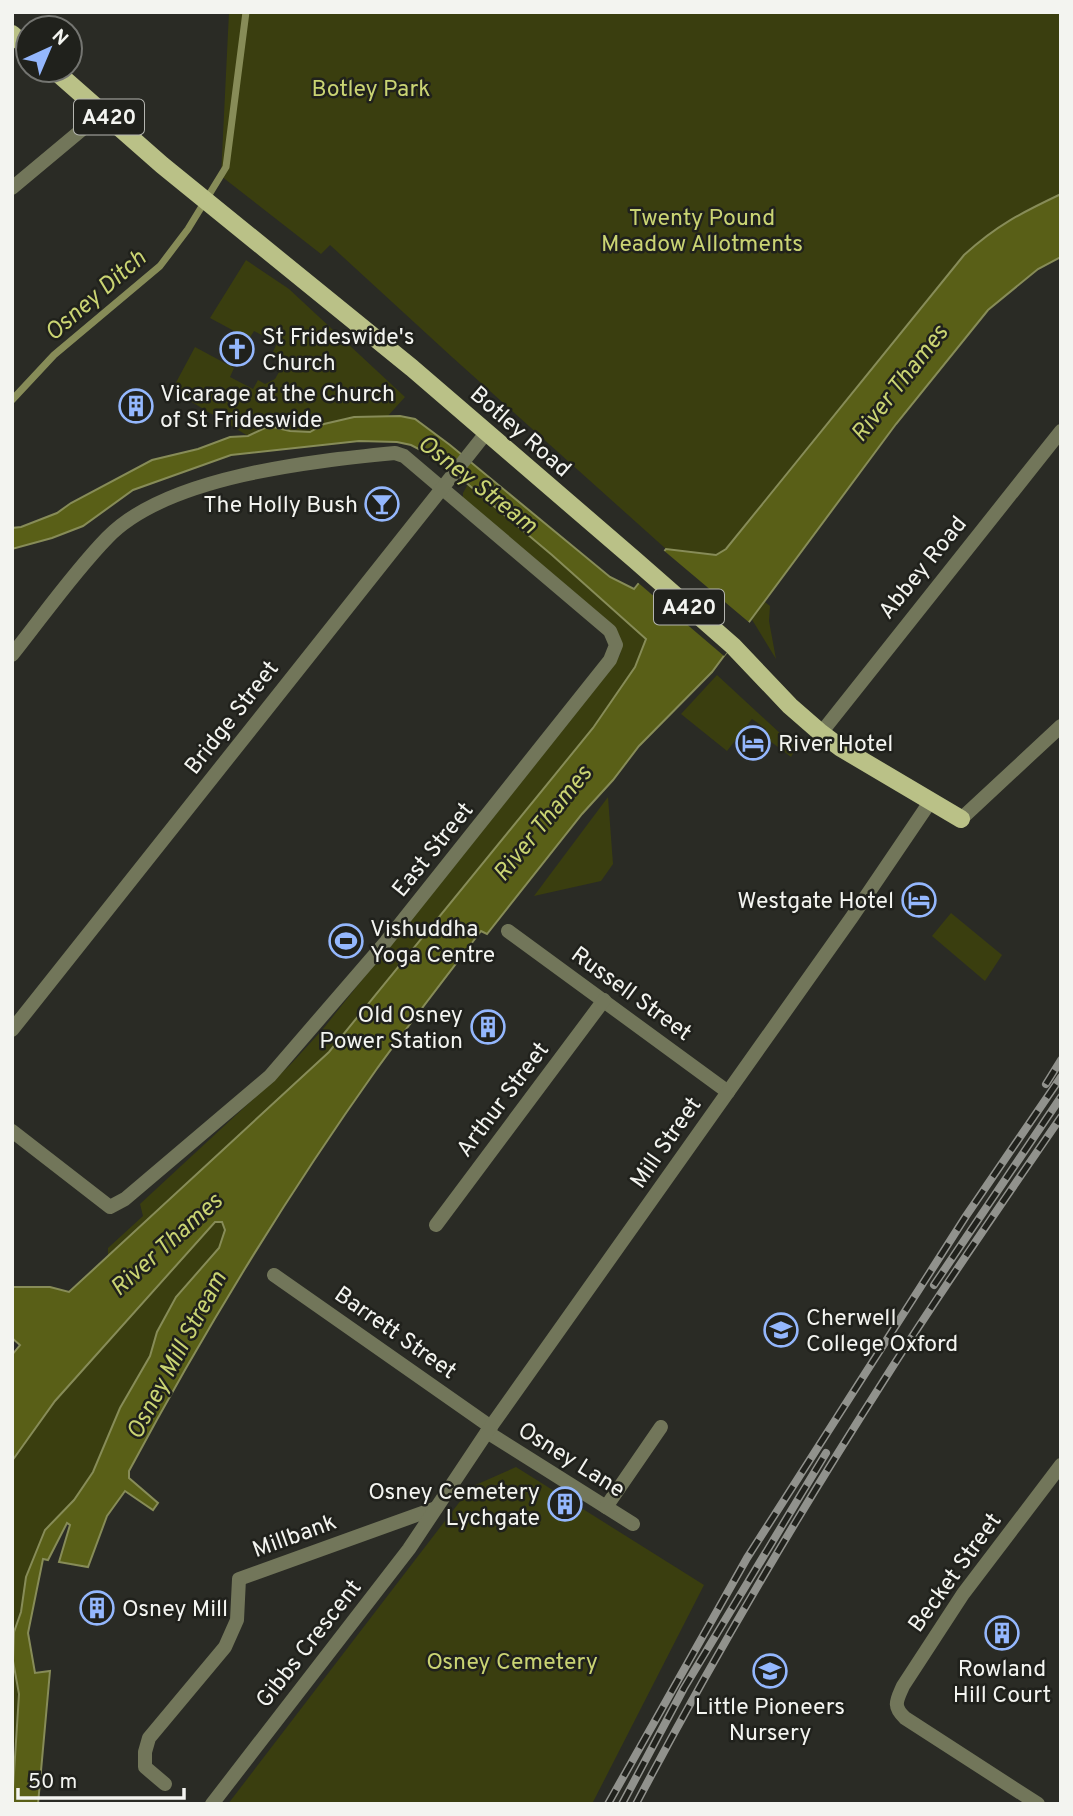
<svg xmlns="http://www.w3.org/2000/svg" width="1073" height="1816" font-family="Overpass,sans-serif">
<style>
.green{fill:#3a3e0f}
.water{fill:#595f17;stroke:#878c58;stroke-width:2}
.pier{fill:#2a2b25}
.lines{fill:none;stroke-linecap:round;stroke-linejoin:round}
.stream{stroke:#878c58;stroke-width:7}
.street{stroke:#72765a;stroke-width:14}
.primary{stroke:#bac187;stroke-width:18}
.rail-casing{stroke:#91928d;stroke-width:8}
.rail{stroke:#20211c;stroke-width:5;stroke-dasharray:16;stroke-linecap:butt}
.labels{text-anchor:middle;stroke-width:5;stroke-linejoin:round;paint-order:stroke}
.shield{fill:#20211c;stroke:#b4b5b0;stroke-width:2}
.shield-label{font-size:21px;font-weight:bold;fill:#f3f4f0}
.park-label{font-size:23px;fill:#cad473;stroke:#20211c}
.poi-label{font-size:23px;fill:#f3f4f0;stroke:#20211c;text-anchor:start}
.street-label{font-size:23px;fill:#f3f4f0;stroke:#20211c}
.water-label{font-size:24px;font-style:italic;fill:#cad472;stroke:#20211c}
</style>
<rect width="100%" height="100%" fill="#2a2b25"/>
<!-- green -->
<g class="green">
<path d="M229,12H1061V194C1021,213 997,225 964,255L726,549L716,555L666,549L452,357L330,245L321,254L221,176Z"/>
<path d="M246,260L289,289L405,397L386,418C365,418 345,417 326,423C321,425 316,430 311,431C287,439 276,417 248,436L172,390L195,347L234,368L230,377L253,389L258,380L265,384L275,379L283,365L280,356L273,352L277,343L254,331L249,339L210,318Z"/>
<polygon points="468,484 552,555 646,638 635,667 593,728 329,1052 108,1257 108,1248 143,1216 140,1204 290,1065 323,1029 620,655 621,647 463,499 463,493"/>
<polygon points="765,602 770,606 769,621 776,659 751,618"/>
<polygon points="717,675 796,748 791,757 762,735 766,729 752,719 727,751 681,714"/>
<polygon points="608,797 613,864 601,881 534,896"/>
<polygon points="951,913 1002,955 985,981 932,936"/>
<polygon points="222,1221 225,1230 219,1248 176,1297 157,1332 150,1356 120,1408 93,1472 74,1500 45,1530 26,1577 21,1612 14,1632 13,1661 19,1694 12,1774 12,1461 55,1401 215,1222"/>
<polygon points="516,1467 704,1585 592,1804 228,1804 471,1487"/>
</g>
<!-- water -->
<path class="water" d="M1061,194V257L1038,269L988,310L896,424L712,672L639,746L613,780L582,814L487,934L481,931C446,977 410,1023 376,1070C285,1198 203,1333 129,1471V1478L158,1503L153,1510L125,1491L107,1516L88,1567L59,1562L70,1525L67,1523L48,1560L43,1559L28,1633L35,1673L50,1671L38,1804H12L19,1694L13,1661L14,1632L21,1612L26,1577L45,1530L74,1500L93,1472L120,1408L150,1356L157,1332L176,1297L219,1248L225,1230L222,1222H215L55,1401L12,1461V1355L20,1345L12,1338V1287H50L69,1292L329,1052L593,728L635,667L646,639L552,555L438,459L411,445L397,442L359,441L231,455L133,490L83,526L52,538L12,549V528L21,527L57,513L71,503L152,460L198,449L230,437L248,436L269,426L290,431L310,432L324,424L354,417L400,416L415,419L450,445L610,577L634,589L666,549L716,555L726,549L964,255C997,225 1021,213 1061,194Z"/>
<!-- pier -->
<polygon class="pier" points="662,549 751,624 724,656 636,581"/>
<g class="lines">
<!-- stream -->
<polyline class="stream" points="12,400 54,355 160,266 188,229 226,167 246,12"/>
<!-- street -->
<g class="street">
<polyline points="12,188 103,112"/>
<path d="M12,655C43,616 73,573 107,538C166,476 313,461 395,453L404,456L610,631L616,645L610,660L384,944L270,1076L125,1199L110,1207L12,1131"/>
<polyline points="821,733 1061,431"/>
<polyline points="961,819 1061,726"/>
<polyline points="508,931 728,1092"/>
<polyline points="12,1030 486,433"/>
<polyline points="436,1225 604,1000"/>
<polyline points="274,1275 491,1427"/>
<polyline points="487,1432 633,1524"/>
<polyline points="606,1507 661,1427"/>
<polyline points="165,1784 145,1767 145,1752 149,1738 225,1647 237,1620 239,1579 436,1508"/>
<polyline points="212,1804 409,1549 487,1432 852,917 930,802"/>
<path d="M1038,1804L905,1718C892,1706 897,1700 903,1686L963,1594L1061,1465"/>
</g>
<!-- primary -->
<g class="primary">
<polyline points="12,34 28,48"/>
<polyline points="54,70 162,165 412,368 635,560 733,646 790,706 821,733 841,748 961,819"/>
</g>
<defs>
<g id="rail">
<polyline points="1046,1084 1061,1060"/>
<polyline points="934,1285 1061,1097"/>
<polyline points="608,1804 747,1558 966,1216 1061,1077"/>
<polyline points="622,1804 684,1688 826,1453"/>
<path d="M636,1804C713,1658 797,1516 886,1377C942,1289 1002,1203 1061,1117"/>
</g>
</defs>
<!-- rail casing -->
<use href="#rail" class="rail-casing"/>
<!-- rail -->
<use href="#rail" class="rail"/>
</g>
<!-- icons -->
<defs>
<symbol id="church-ring" viewBox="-11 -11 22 22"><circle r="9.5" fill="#20211c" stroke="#94b7fd" stroke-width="1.5"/><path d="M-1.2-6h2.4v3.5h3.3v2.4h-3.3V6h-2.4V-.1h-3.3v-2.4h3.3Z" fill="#94b7fd"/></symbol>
<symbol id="building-ring" viewBox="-11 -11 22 22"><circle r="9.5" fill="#20211c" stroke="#94b7fd" stroke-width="1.5"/><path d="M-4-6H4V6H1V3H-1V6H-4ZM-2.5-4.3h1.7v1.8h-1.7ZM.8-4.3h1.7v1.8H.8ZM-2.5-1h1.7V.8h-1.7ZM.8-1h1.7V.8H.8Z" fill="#94b7fd"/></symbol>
<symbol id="bar-ring" viewBox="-11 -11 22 22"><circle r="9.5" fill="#20211c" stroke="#94b7fd" stroke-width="1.5"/><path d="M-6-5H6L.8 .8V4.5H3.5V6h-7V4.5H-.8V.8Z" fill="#94b7fd"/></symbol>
<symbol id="hotel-ring" viewBox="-11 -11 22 22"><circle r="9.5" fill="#20211c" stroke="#94b7fd" stroke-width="1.5"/><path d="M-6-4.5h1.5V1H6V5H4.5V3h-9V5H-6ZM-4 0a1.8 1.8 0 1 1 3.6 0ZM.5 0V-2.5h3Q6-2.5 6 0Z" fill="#94b7fd"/></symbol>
<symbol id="stadium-ring" viewBox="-11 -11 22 22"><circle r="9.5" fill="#20211c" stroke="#94b7fd" stroke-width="1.5"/><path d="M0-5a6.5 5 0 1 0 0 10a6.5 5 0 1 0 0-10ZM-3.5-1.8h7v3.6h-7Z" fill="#94b7fd"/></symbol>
<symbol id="school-ring" viewBox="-11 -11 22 22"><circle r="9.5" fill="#20211c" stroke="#94b7fd" stroke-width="1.5"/><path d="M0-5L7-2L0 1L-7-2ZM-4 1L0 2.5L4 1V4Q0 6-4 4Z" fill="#94b7fd"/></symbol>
</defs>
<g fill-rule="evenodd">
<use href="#church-ring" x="218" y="330" width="38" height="38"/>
<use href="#building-ring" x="117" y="387" width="38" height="38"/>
<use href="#bar-ring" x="363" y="485" width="38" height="38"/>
<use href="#hotel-ring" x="734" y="724" width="38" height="38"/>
<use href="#hotel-ring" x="900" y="881" width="38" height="38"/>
<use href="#stadium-ring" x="327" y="922" width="38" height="38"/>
<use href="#building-ring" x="469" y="1008" width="38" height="38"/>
<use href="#school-ring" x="762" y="1311" width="38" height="38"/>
<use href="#building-ring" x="546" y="1485" width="38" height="38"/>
<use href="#building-ring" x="78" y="1589" width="38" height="38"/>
<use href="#building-ring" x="983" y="1614" width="38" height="38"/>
<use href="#school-ring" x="751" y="1652" width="38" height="38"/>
</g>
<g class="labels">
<!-- shield labels -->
<g class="shield">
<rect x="74" y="99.5" width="70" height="35" rx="5"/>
<rect x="654" y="589.5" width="70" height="35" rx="5"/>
</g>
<g class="shield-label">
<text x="109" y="124">A420</text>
<text x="689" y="614">A420</text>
</g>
<!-- park labels -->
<g class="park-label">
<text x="371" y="96">Botley Park</text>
<text x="702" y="225">Twenty Pound<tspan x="702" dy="26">Meadow Allotments</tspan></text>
<text x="512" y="1669">Osney Cemetery</text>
</g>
<!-- poi labels -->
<g class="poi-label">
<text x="262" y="344">St Frideswide's<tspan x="262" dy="26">Church</tspan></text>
<text x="160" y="401">Vicarage at the Church<tspan x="160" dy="26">of St Frideswide</tspan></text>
<text x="358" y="512" text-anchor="end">The Holly Bush</text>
<text x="778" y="751">River Hotel</text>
<text x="894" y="908" text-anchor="end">Westgate Hotel</text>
<text x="370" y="936">Vishuddha<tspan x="370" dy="26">Yoga Centre</tspan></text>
<text x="463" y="1022" text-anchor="end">Old Osney<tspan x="463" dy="26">Power Station</tspan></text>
<text x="806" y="1325">Cherwell<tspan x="806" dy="26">College Oxford</tspan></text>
<text x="540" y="1499" text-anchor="end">Osney Cemetery<tspan x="540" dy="26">Lychgate</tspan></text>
<text x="122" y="1616">Osney Mill</text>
<text x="1002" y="1676" text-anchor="middle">Rowland<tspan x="1002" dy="26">Hill Court</tspan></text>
<text x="770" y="1714" text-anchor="middle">Little Pioneers<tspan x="770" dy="26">Nursery</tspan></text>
</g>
<!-- street labels -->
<g class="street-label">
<text transform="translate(521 431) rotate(41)" y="8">Botley Road</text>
<text transform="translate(922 567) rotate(-51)" y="8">Abbey Road</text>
<text transform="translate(231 717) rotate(-52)" y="8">Bridge Street</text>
<text transform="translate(432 849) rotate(-51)" y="8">East Street</text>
<text transform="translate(632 993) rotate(36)" y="8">Russell Street</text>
<text transform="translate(502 1099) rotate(-53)" y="8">Arthur Street</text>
<text transform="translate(665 1142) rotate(-55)" y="8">Mill Street</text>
<text transform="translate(396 1332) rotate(35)" y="8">Barrett Street</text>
<text transform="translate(572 1459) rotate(32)" y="8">Osney Lane</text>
<text transform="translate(294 1535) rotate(-20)" y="8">Millbank</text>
<text transform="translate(954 1572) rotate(-54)" y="8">Becket Street</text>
<text transform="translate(308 1643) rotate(-52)" y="8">Gibbs Crescent</text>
</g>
<!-- water labels -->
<g class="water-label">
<text transform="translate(95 295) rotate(-41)" y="8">Osney Ditch</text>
<text transform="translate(899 383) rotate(-52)" y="8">River Thames</text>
<text transform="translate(478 484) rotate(38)" y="8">Osney Stream</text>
<text transform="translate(542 823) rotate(-51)" y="8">River Thames</text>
<text transform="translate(166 1244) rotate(-42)" y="8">River Thames</text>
<text transform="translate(176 1355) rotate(-62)" y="8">Osney Mill Stream</text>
</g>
</g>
<!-- border -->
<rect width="1073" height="1816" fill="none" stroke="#f3f4f0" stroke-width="28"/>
<!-- north arrow -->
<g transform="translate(49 49) rotate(44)"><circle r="33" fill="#20211c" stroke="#747571" stroke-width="2"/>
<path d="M0-5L12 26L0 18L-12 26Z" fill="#94b7fd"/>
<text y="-10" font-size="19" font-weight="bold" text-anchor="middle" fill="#f3f4f0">N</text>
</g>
<!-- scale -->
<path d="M18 1788v10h166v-10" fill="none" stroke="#f3f4f0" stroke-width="3.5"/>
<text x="28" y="1788" font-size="21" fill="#f3f4f0" stroke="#20211c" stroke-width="5" paint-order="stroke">50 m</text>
</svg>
